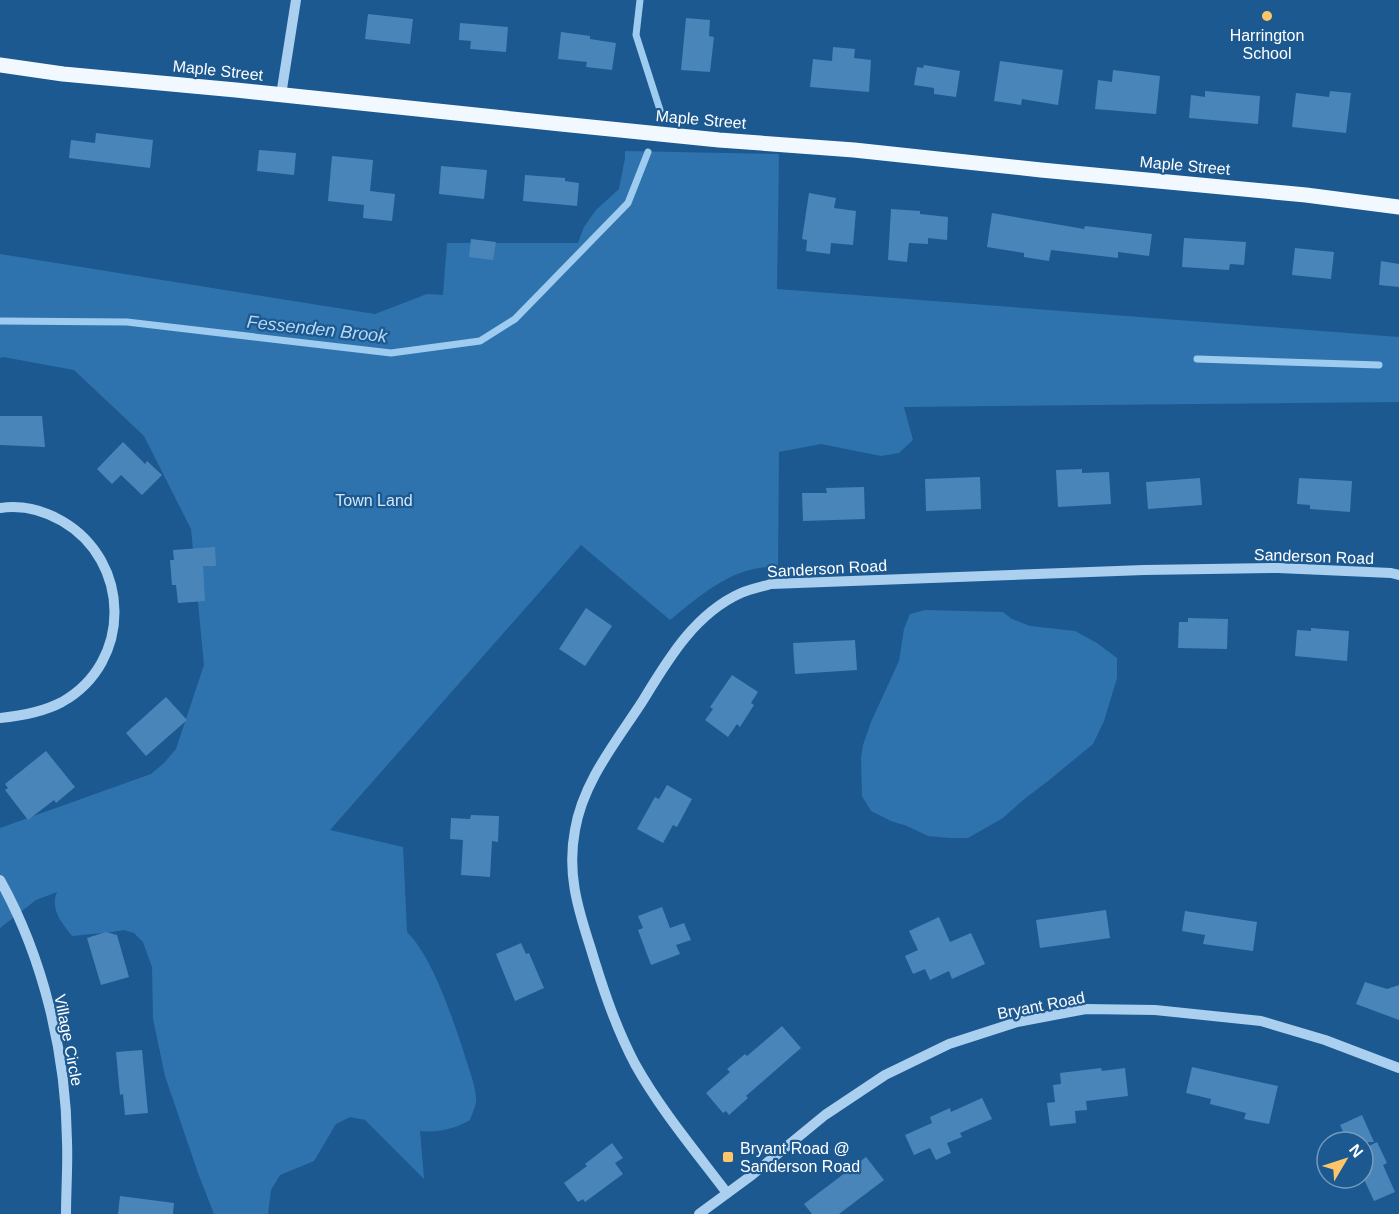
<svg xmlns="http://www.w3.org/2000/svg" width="1399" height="1214" font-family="Arial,sans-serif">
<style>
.green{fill:#2f73ae}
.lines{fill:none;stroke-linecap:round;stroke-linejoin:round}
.stream{stroke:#9ecbf0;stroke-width:7}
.building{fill:#4a85b9}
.minor{stroke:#abcfee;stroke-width:10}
.major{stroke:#f2f8ff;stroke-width:15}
.poi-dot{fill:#fec669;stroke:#1c5990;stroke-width:2}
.labels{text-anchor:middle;stroke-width:4.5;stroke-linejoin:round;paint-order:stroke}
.poi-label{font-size:16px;fill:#fff;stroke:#1c5990}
.street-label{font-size:16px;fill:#fff;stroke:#1c5990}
.park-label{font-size:16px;fill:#d1e7fa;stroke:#1c5990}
.water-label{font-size:18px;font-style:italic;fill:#b7d9f5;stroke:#1c5990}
</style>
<rect width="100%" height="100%" fill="#1c5990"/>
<!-- green -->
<g class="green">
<path d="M625,151L779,154L777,289L1399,337V402L904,407L913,440L899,453L881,456L821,444L779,452L778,566C770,567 761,567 754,569C721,576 695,600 670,620L581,545L330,830L403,847L407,932C433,958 452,1017 464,1053C468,1067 475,1083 476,1098C477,1105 472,1113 470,1120C454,1129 438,1133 420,1131L424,1179L365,1120L350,1117L336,1124L314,1161L280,1175L271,1190L268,1214H214L198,1173L165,1076L153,1019L152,967L143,942L134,933L124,930L112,932L72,936C61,922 50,909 57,892L36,900L0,928V828L151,774L164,763L176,749L204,665L191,529L144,436L74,370L3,357L0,358V254L375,314L427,294L443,295L447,243H578L584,227L596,210L619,189L625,158Z"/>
<polygon points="925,610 1003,612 1012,619 1030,626 1075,631 1097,643 1117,658 1117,678 1104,721 1093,744 1048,781 1023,800 1003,818 968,838 950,838 928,836 907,826 891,821 871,811 862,796 861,758 863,745 871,722 899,661 904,629 910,614"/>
</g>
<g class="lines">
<!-- stream -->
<g class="stream">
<polyline points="640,0 636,35 660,110"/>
<polyline points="0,321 127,322 391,353 480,341 515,319 628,203 648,152"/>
<polyline points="1197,359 1379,365"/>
</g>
</g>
<!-- building -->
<g class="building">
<polygon points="368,14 413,19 410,44 365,39"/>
<polygon points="686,18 710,20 709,36 714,37 710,72 681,70"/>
<polygon points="460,23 508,27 506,52 470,49 471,41 459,40"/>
<polygon points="561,32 590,36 590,39 616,43 612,70 586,67 587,62 558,59"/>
<polygon points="833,47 855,49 854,58 871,60 869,92 810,87 813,59 832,61"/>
<polygon points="1000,61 1063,70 1058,105 1022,99 1021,105 994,101"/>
<polygon points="924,65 960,71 956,97 934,94 934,88 914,85 917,67 923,68"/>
<polygon points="1113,70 1160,76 1156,114 1095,109 1098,80 1112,82"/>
<polygon points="1205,91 1260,96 1258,124 1189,118 1191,95 1205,97"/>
<polygon points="1330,91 1351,93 1346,133 1292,127 1296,93 1329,97"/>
<polygon points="96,133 153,140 150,168 69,158 71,140 95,143"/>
<polygon points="259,150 296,153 294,175 257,171"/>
<polygon points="332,156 373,160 370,191 395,194 392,221 363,218 364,205 328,201"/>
<polygon points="441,166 487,170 484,199 439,194"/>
<polygon points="525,175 565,178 565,181 579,183 577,206 523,201"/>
<polygon points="809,193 836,198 834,208 856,211 853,245 831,243 830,254 806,251 807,240 802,239"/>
<polygon points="891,209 920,211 920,214 948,217 947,240 928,238 928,244 909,243 907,262 888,260"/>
<polygon points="992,213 1084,229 1085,226 1152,234 1149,256 1118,252 1118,258 1051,250 1049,261 1024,257 1024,253 987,247"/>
<polygon points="1184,238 1246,242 1244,265 1230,264 1229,270 1182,267"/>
<polygon points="471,239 496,242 493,260 469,257"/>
<polygon points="1295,248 1334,252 1331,279 1292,275"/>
<polygon points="1381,261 1399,264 1399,287 1379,285"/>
<polygon points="0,416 42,416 45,447 0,445"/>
<polygon points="123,442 145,464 147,461 162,475 142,495 121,475 112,484 97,469"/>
<polygon points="1082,469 1082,473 1109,472 1111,504 1058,507 1056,470"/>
<polygon points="980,477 981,509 926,511 925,479"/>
<polygon points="1200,478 1202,505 1148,509 1146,482"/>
<polygon points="1299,478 1352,481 1350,512 1310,509 1310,505 1297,504"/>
<polygon points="864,487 865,519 803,521 802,493 827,493 826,488"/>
<polygon points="215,547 216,566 203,566 205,601 178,603 176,585 172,585 170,560 174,560 173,550"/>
<polygon points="586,608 612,626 585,666 559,649"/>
<polygon points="1188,618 1228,619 1227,649 1178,648 1179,622 1188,622"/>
<polygon points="1311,628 1349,631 1347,661 1295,656 1297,630 1311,631"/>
<polygon points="855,640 857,670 795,674 793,643"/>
<polygon points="732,675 758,692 751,703 754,705 740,727 737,724 728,737 705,720 713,709 710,707"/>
<polygon points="166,697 187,720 146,756 126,733"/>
<polygon points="46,751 75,787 56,803 54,800 28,820 5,790 8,788 5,784"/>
<polygon points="667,785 692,799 677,827 673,825 663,843 637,829 655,797 659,799"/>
<polygon points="471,815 499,816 498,842 492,841 490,877 461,875 463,840 450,839 451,818 470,819"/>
<polygon points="662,907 670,928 684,923 691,940 676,945 680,954 651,965 638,930 643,928 638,916"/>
<polygon points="1106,910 1110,938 1040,948 1036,920"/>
<polygon points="1185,911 1257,922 1253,951 1203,944 1205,935 1182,931"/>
<polygon points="939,917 950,942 971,933 985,964 952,979 949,971 930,980 925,969 913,974 905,956 918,950 909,931"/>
<polygon points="106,932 117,935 129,977 101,985 87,938"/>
<polygon points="521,943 526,954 529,953 544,988 515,1001 496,954"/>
<polygon points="1365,982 1387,989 1399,985 1399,1020 1356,1004"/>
<polygon points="782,1026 801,1048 746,1096 748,1098 729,1115 726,1111 723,1113 706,1093 730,1072 727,1069 745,1054 747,1056"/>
<polygon points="142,1050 148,1113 125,1115 123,1094 120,1095 116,1052"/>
<polygon points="1192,1067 1278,1086 1269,1124 1244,1119 1246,1113 1210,1104 1211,1099 1186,1093"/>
<polygon points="1101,1068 1102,1071 1125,1068 1128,1096 1086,1101 1087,1110 1075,1111 1076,1123 1050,1126 1047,1103 1055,1102 1053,1085 1061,1084 1060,1073"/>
<polygon points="982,1098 992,1119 960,1133 962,1137 947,1143 951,1153 936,1160 930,1148 914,1155 905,1135 932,1123 930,1117 950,1108 951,1112"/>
<polygon points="1362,1115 1374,1142 1348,1142 1340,1125"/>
<polygon points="1377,1142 1387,1163 1383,1165 1395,1192 1374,1201 1363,1177 1363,1149"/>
<polygon points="612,1143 623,1158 615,1163 623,1174 585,1202 583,1199 578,1202 564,1183 587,1166 585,1164"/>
<polygon points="866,1157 884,1180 839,1214 812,1214 804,1204"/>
<polygon points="120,1196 174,1203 173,1214 118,1214"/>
</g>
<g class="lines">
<!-- minor -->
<g class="minor">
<polyline points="281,95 296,0"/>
<path d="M0,508C21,505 43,510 62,521C131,561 133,662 62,702C43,712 21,716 0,718"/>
<path d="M0,880C43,957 66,1053 67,1141C68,1165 66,1190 66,1214"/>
<path d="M727,1193C696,1152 660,1109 635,1064C615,1026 602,986 590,946C577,906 567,872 575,830C583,782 616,742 642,702C667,661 694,614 741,593C750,589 761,587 771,584L1144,570L1278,568L1391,573L1399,575"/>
<polyline points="699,1214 752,1175 825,1115 885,1075 949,1044 1017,1022 1086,1009 1155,1010 1261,1021 1325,1040 1399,1068"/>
</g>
<!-- major -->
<polyline class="major" points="0,65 63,74 236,90 561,124 719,140 854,150 1041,170 1306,195 1399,207"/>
</g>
<!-- markers -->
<g class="poi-dot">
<circle cx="1267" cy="16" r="6"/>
<rect x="722" y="1151" width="12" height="12" rx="3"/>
</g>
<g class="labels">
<!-- poi labels -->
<g class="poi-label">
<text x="1267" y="41">Harrington<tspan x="1267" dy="18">School</tspan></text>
<text x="740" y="1154" text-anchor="start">Bryant Road @<tspan x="740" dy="18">Sanderson Road</tspan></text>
</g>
<!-- street labels -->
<g class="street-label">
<text transform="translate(218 70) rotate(6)" y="6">Maple Street</text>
<text transform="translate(701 119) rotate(5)" y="6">Maple Street</text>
<text transform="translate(1185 165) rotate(5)" y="6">Maple Street</text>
<text transform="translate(1314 556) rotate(2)" y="6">Sanderson Road</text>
<text transform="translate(827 568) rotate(-3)" y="6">Sanderson Road</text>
<text transform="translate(1041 1005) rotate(-11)" y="6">Bryant Road</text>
<text transform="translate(69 1040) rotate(79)" y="6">Village Circle</text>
</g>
<!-- park labels -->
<g class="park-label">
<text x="374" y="506">Town Land</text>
</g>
<!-- water labels -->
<g class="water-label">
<text transform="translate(317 329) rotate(6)" y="6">Fessenden Brook</text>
</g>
</g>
<!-- north arrow -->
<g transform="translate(1345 1160) rotate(51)"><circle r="28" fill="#1c5990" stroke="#779bbc" stroke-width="1.5"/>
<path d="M0-4.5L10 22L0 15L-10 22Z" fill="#fec669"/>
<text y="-9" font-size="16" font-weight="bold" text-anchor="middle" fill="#ffffff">N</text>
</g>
</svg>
